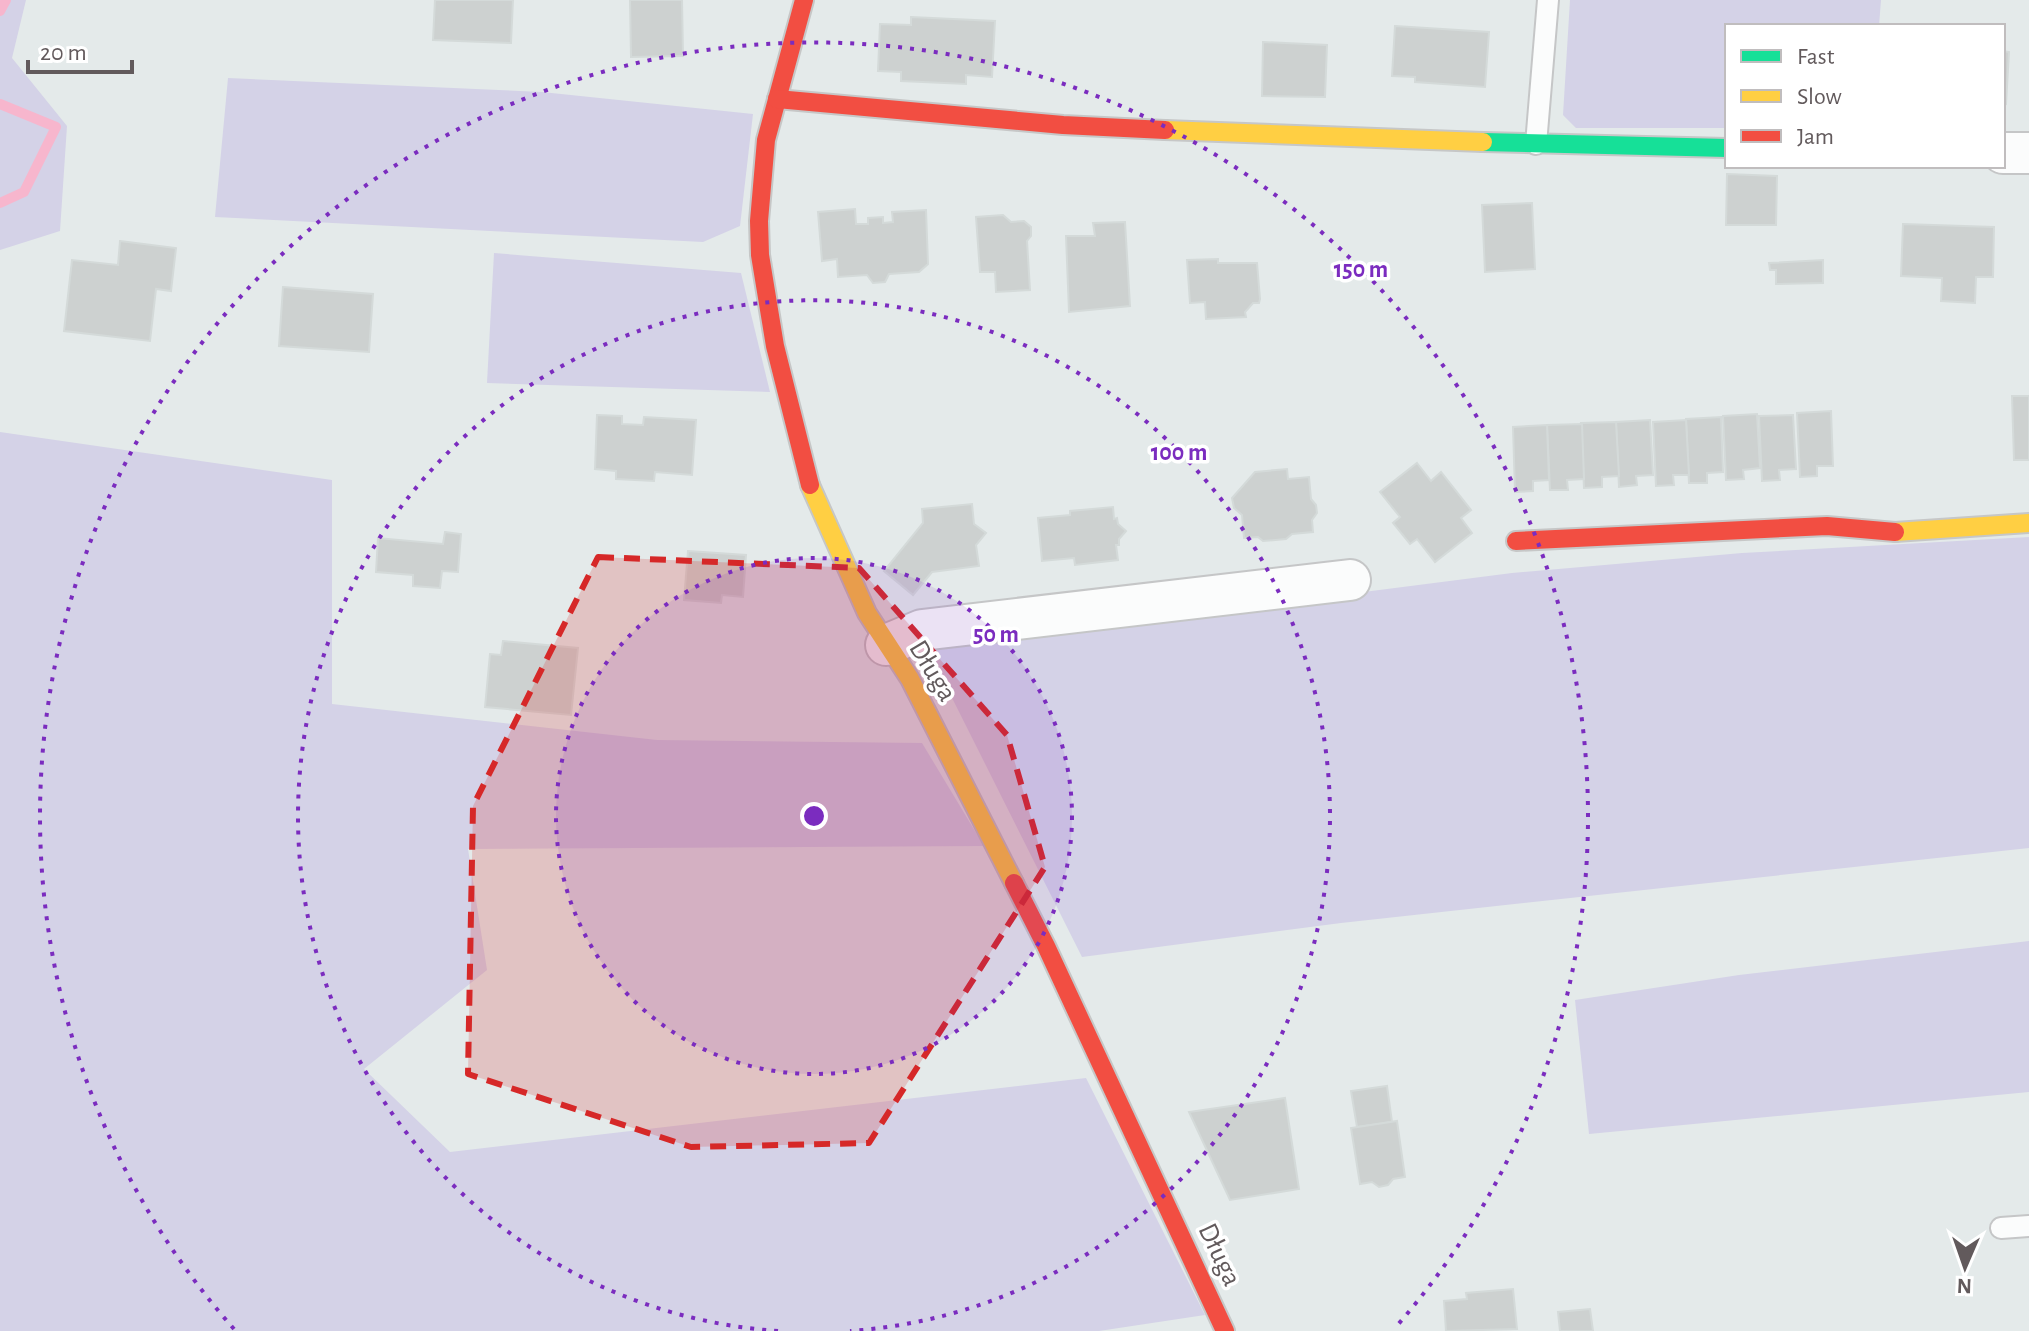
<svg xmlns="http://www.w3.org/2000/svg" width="2029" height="1331" font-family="'Alegreya Sans',sans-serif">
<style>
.green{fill:#d4d2e7}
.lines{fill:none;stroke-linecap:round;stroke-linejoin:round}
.stream{stroke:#f7b6cd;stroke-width:10}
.building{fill:#cdd1d0;stroke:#d4dad9;stroke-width:2}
.lane-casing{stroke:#c5c6c7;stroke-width:24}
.street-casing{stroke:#c5c6c7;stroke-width:44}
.fast-casing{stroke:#c6c7c7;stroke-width:22}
.slow-casing{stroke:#c6c7c7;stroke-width:22}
.jam-casing{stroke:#c6c7c7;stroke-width:22}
.lane{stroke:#fbfcfc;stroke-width:20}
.street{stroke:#fbfcfc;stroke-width:40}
.fast{stroke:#16e098;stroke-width:18}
.slow{stroke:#ffcf43;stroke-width:18}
.jam{stroke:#f24e42;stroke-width:18}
.marked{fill:#d62828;fill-opacity:0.2;stroke:#d62828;stroke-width:6;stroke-dasharray:16 10;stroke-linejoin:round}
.ring{fill:none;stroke:#7b2cbf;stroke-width:4;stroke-dasharray:4 8}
.labels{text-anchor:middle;stroke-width:7;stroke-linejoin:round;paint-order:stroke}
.street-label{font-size:28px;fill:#625a5c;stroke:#fff}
.centre{fill:#7b2cbf;stroke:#fff;stroke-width:4}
.ring-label{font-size:24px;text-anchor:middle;font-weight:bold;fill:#7b2cbf;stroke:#fff;stroke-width:7;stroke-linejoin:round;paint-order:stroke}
</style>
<rect width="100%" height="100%" fill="#e4eaea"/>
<!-- green -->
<g class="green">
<polygon points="0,0 26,0 12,58 67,126 60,231 0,250"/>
<polygon points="1570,0 1881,0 1879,26 1727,26 1727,128 1576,128 1563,115"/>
<polygon points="228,78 542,92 753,114 740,226 703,242 215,217"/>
<polygon points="494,253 741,273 770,392 487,383"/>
<polygon points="0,432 332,480 332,704 657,740 922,743 984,846 468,849 487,970 364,1069 450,1152 1086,1078 1205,1315 1099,1331 0,1331"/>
<polygon points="2029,537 2029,848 1341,923 1082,957 927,648 1512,573 1742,553"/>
<polygon points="2029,941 2029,1092 1589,1134 1575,1000 1739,975"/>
</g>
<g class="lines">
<!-- stream -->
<g class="stream">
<polyline points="0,11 6,0"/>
<polyline points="0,104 56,127 24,192 0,203"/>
</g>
</g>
<!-- building -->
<g class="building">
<polygon points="435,0 513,0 511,43 433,40"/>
<polygon points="630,0 682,0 683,56 631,57"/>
<polygon points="911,17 995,21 992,77 966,75 966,84 901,81 901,72 878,71 880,24 911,25"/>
<polygon points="1395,26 1489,32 1485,87 1415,82 1415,77 1392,76"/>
<polygon points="1263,42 1327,45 1325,97 1262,96"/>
<polygon points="2003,51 2009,52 2006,104 2003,103"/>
<polygon points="1727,174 1777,176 1776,225 1726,225"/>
<polygon points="1532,203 1535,269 1485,272 1482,205"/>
<polygon points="855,209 856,224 868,224 868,218 883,217 883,223 893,222 892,212 926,210 928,264 919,272 889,274 885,282 873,283 867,275 838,277 837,259 822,261 818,212"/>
<polygon points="1003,215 1011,222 1024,221 1031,227 1031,236 1027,241 1030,290 996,292 995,272 980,272 976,217"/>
<polygon points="1125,222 1130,306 1069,312 1066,236 1095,236 1093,223"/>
<polygon points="1903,224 1994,227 1993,277 1976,277 1975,303 1941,301 1942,278 1901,276"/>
<polygon points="120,241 176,248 171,291 156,289 150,341 64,331 72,260 118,265"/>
<polygon points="1218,259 1218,263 1257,263 1260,299 1259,303 1253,303 1245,312 1246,317 1206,319 1205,302 1190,303 1187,260"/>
<polygon points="1823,260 1823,283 1776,284 1776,270 1770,270 1769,263"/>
<polygon points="283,287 373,294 369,352 279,346"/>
<polygon points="2012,396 2029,396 2029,460 2014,460"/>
<polygon points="1831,411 1833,466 1817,466 1817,476 1800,477 1797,413"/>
<polygon points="1757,414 1760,468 1743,470 1744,479 1726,480 1723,416"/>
<polygon points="597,415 622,416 622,424 643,425 644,417 696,420 692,475 655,472 654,481 616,479 616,471 595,469"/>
<polygon points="1793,415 1796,469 1779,470 1780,480 1762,481 1759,416"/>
<polygon points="1721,417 1723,472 1707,473 1707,483 1689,483 1686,419"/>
<polygon points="1650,420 1653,475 1636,476 1637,485 1619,487 1616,422"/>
<polygon points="1686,420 1689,475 1673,475 1674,485 1656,486 1653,422"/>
<polygon points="1616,422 1619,476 1602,477 1602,487 1584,488 1581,423"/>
<polygon points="1582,424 1584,479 1567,480 1568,490 1550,490 1547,425"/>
<polygon points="1547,425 1549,480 1533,481 1533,491 1515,492 1513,427"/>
<polygon points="1417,463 1431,481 1441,472 1471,510 1461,518 1472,533 1435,562 1417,539 1410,544 1393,523 1400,517 1380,492"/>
<polygon points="1287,469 1288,479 1309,477 1311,499 1316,505 1317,513 1312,520 1313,532 1292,534 1286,539 1263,541 1258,537 1244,538 1242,515 1234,508 1232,498 1255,472"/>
<polygon points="972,504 974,524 986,533 976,545 979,566 932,572 913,595 884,571 923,523 922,509"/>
<polygon points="1113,507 1114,519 1117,518 1118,524 1126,531 1119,539 1119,545 1116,545 1118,560 1075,565 1074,558 1042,561 1038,518 1070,515 1070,511"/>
<polygon points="445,532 461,534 458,572 442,571 440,588 413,586 413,575 376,572 378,538 443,544"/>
<polygon points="688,551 746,555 743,597 722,595 721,603 684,600"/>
<polygon points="503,641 578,648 571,715 485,707 490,654 501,655"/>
<polygon points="1387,1086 1392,1122 1357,1127 1351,1091"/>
<polygon points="1285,1098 1299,1189 1230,1200 1189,1112"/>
<polygon points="1397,1121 1405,1177 1393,1179 1388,1185 1379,1187 1372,1182 1360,1184 1351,1128"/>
<polygon points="1513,1289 1517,1329 1446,1331 1444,1301 1467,1299 1466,1293"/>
<polygon points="1590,1309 1593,1331 1560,1331 1558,1312"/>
</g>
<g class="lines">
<defs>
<g id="lane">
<polyline points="1536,144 1548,0"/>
<polyline points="2001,1228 2029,1226"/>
</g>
<g id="street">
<polyline points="2003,153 2029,153"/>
<polyline points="886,645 922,630 1350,580"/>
</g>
<polyline id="fast" points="1483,142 1727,148"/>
<g id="slow">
<polyline points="1165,130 1483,142"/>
<polyline points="810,485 867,613 910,679 1014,883"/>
<polyline points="1895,532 2029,523"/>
</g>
<g id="jam">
<polyline points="804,0 766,140 759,221 760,255 775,346 810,485"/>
<polyline points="777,99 1063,125 1165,130"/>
<polyline points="1516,541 1827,526 1895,532"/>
<polyline points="1014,883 1046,946 1225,1331"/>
</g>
</defs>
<!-- lane casing -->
<use href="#lane" class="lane-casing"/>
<!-- street casing -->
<use href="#street" class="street-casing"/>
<!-- fast casing -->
<use href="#fast" class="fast-casing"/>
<!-- slow casing -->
<use href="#slow" class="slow-casing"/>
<!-- jam casing -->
<use href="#jam" class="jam-casing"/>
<!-- lane -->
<use href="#lane" class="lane"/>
<!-- street -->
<use href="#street" class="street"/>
<!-- fast -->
<use href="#fast" class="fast"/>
<!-- slow -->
<use href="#slow" class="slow"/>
<!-- jam -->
<use href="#jam" class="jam"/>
</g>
<!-- marked area -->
<path class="marked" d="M598,557L859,568L1007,735L1045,867L869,1143L691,1147L468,1074L473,806Z"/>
<!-- distance rings -->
<circle cx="814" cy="816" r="258" fill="#7b2cbf" fill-opacity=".12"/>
<g class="ring">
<circle cx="814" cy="816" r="258"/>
<path d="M778 1331A516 516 0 1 1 850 1331"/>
<path d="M234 1329A774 774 0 1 1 1394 1329"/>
</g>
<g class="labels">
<!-- street labels -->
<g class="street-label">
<text transform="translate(934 670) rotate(59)" y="10">Długa</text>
<text transform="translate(1221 1254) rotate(65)" y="10">Długa</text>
</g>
</g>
<circle cx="814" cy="816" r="12" class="centre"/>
<g class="ring-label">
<text x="1361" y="277">150 m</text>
<text x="1179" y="460">100 m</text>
<text x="996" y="642">50 m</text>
</g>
<!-- legend -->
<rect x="1725" y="24" width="280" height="144" fill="#ffffff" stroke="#c0bdbe" stroke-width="2"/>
<rect x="1741" y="50" width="40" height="12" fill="#16e098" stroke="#c0bdbe" stroke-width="2"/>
<text x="1797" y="64" font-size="24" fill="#625a5c">Fast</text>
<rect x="1741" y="90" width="40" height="12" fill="#ffcf43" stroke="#c0bdbe" stroke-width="2"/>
<text x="1797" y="104" font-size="24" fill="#625a5c">Slow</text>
<rect x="1741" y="130" width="40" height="12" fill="#f24e42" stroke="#c0bdbe" stroke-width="2"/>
<text x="1797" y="144" font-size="24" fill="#625a5c">Jam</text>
<!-- north arrow -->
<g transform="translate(1965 1267) rotate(182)" stroke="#ffffff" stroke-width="6" paint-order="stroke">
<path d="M0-6L14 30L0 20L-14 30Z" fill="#625a5c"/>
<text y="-12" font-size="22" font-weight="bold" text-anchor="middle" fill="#625a5c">N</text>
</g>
<!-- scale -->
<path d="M28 60v12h104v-12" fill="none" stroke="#625a5c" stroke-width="4"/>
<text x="40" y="60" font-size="24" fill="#625a5c" stroke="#ffffff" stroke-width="6" paint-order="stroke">20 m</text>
</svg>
